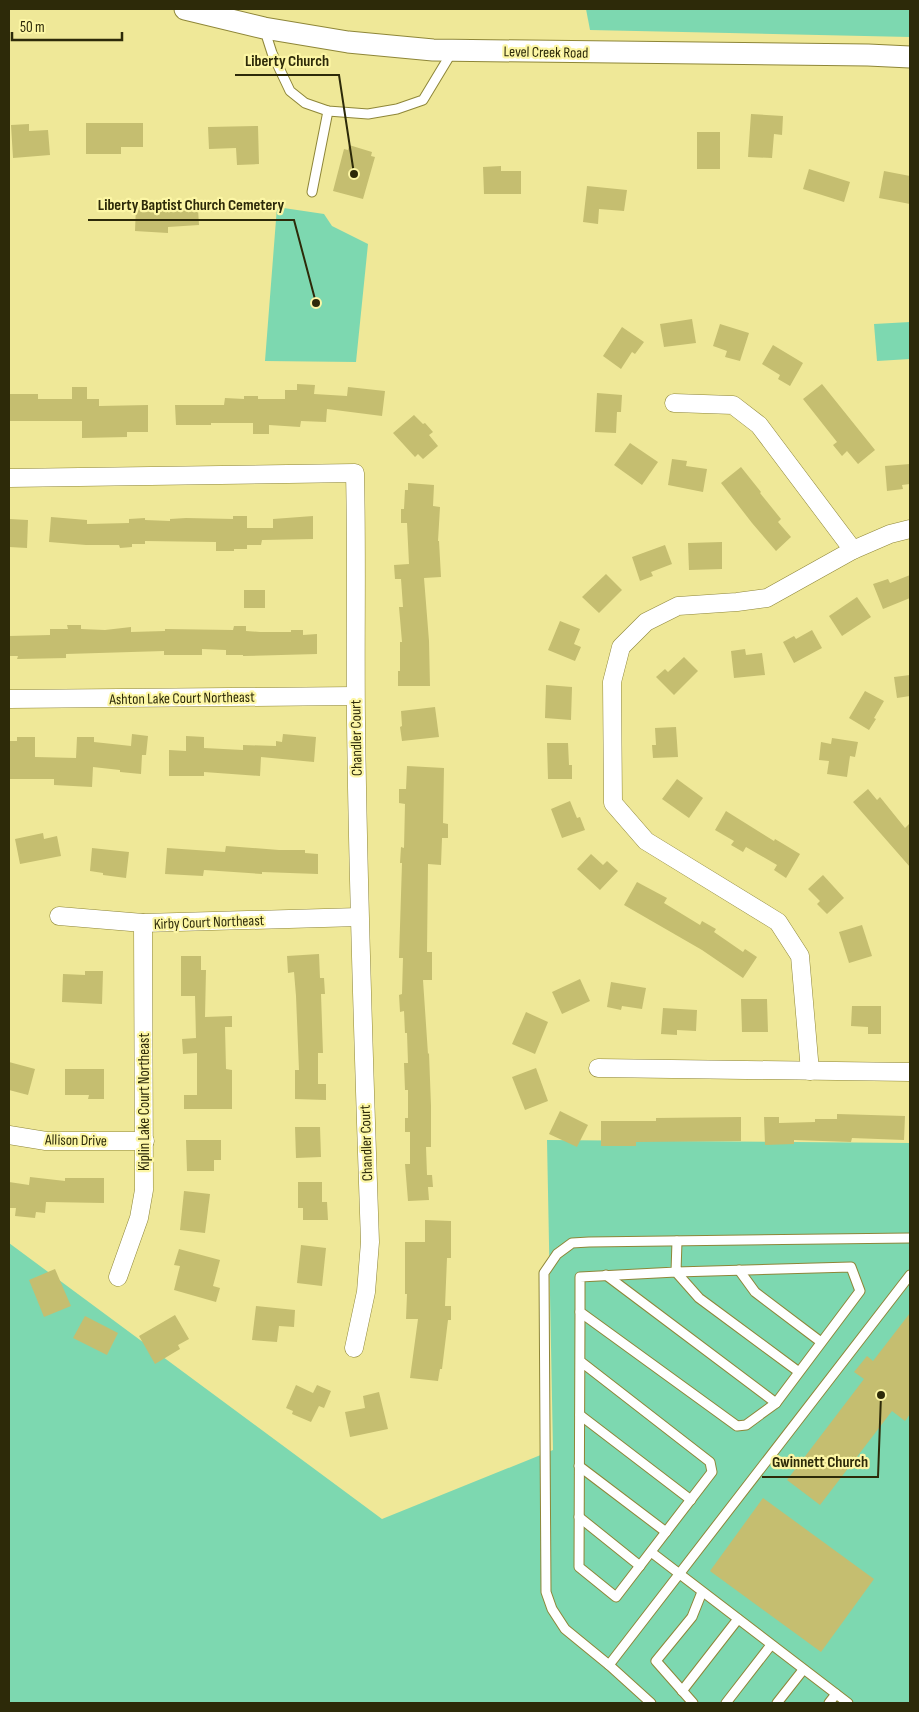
<svg xmlns="http://www.w3.org/2000/svg" width="919" height="1712" font-family="'Sofia Sans Condensed',sans-serif">
<style>
.green{fill:#7dd8b0}
.building{fill:#c5be70}
.lines{fill:none;stroke-linecap:round;stroke-linejoin:round}
.service-casing{stroke:#8e8638;stroke-width:11}
.minor-casing{stroke:#8e8638;stroke-width:19}
.tertiary-casing{stroke:#8e8638;stroke-width:23}
.service{stroke:#fff;stroke-width:9}
.minor{stroke:#fff;stroke-width:18}
.tertiary{stroke:#fff;stroke-width:21}
.labels{text-anchor:middle;stroke-width:4.5;stroke-linejoin:round;paint-order:stroke}
.street-label{font-size:15px;fill:#2d2a09;stroke:#fcf6a5}
.leader{fill:none;stroke:#2d2a09;stroke-width:2}
.callout-dot{fill:#2d2a09;stroke:#fcf6a5;stroke-width:2}
.callout-label{font-size:16px;text-anchor:middle;font-weight:bold;fill:#2d2a09;stroke:#fcf6a5;stroke-width:4.5;stroke-linejoin:round;paint-order:stroke}
</style>
<rect width="100%" height="100%" fill="#efe898"/>
<!-- green -->
<g class="green">
<polygon points="586,9 910,9 910,37 590,30"/>
<polygon points="277,207 324,214 332,226 368,244 356,362 265,361"/>
<polygon points="910,322 910,359 877,361 874,324"/>
<polygon points="547,1140 910,1143 910,1703 9,1703 9,1243 382,1519 553,1450"/>
</g>
<!-- building -->
<g class="building">
<polygon points="751,114 783,116 782,135 774,134 772,158 748,157"/>
<polygon points="86,123 143,123 143,147 121,147 121,154 86,154"/>
<polygon points="29,124 29,131 48,130 50,155 13,158 11,125"/>
<polygon points="258,126 259,164 237,165 236,148 209,149 208,127"/>
<rect x="697" y="132" width="23" height="37"/>
<polygon points="349,145 372,152 371,156 375,157 363,199 333,191 344,149 348,150"/>
<polygon points="501,166 501,171 521,171 521,194 484,194 483,167"/>
<polygon points="809,169 850,182 844,202 803,189"/>
<polygon points="884,171 910,176 910,204 879,198"/>
<polygon points="587,186 627,190 624,211 599,209 598,224 583,222"/>
<polygon points="136,206 169,208 169,211 198,209 199,225 168,227 168,233 135,231"/>
<polygon points="692,319 696,343 664,347 660,324"/>
<polygon points="720,324 749,333 740,361 725,357 727,351 713,346"/>
<polygon points="622,327 644,342 635,354 632,352 621,369 603,356"/>
<polygon points="773,345 803,363 790,386 778,379 780,375 762,364"/>
<polygon points="297,384 315,385 314,394 347,396 348,387 385,391 382,416 327,409 326,422 301,421 300,427 269,425 269,434 253,434 253,423 211,423 211,425 176,425 175,405 224,405 225,398 244,399 244,396 258,396 258,399 285,399 285,390 297,390"/>
<polygon points="822,384 875,450 858,464 847,451 842,456 833,445 837,442 803,399"/>
<polygon points="72,387 87,387 87,399 99,399 99,406 148,405 148,432 127,432 127,437 82,438 82,421 9,421 9,394 38,394 38,399 72,399"/>
<polygon points="597,393 622,395 621,412 617,412 616,433 595,432"/>
<polygon points="414,415 423,424 425,423 433,432 429,435 438,446 423,459 418,454 415,457 393,433"/>
<polygon points="630,443 658,462 642,485 614,465"/>
<polygon points="672,459 687,461 686,466 707,469 703,492 668,485"/>
<polygon points="910,464 910,484 902,485 903,489 887,491 885,466"/>
<polygon points="741,467 761,492 760,493 781,519 778,522 791,537 776,551 752,523 721,483"/>
<polygon points="408,483 434,485 433,506 440,507 438,541 439,541 441,577 424,578 429,641 430,686 398,686 398,671 400,671 400,642 402,642 399,607 403,607 401,579 395,579 394,565 409,564 407,523 401,523 401,509 404,509 405,490 408,490"/>
<polygon points="233,516 247,516 247,528 273,528 273,519 313,516 313,539 262,540 261,545 247,545 247,549 234,549 234,551 216,551 216,542 145,541 145,544 132,544 132,547 120,548 119,545 86,545 49,542 51,517 87,520 87,524 129,523 129,519 145,518 145,520 170,521 170,519 186,518 233,519"/>
<polygon points="9,519 28,520 27,548 9,547"/>
<polygon points="722,542 722,569 689,570 688,543"/>
<polygon points="665,545 672,564 651,572 653,576 640,581 632,557"/>
<polygon points="606,574 622,590 599,613 582,597"/>
<polygon points="910,575 910,598 883,609 873,584 888,579 890,583"/>
<rect x="244" y="590" width="21" height="18"/>
<polygon points="857,597 871,617 842,636 829,616"/>
<polygon points="560,621 580,629 574,644 581,647 575,661 548,650"/>
<polygon points="67,625 81,625 81,629 105,630 131,627 131,632 165,631 165,629 233,630 234,626 246,626 246,631 260,632 291,632 291,630 303,630 303,635 317,634 317,654 243,656 243,655 226,655 226,650 202,649 202,655 164,655 164,651 66,654 66,658 17,659 18,656 9,656 9,636 50,635 50,629 68,629"/>
<polygon points="812,630 822,648 794,663 783,642 794,636 796,639"/>
<polygon points="745,649 746,655 762,653 765,675 734,678 731,651"/>
<polygon points="684,657 698,671 674,695 656,677 665,669 668,672"/>
<polygon points="910,675 910,696 897,698 894,677"/>
<polygon points="546,685 572,687 571,720 545,718"/>
<polygon points="865,691 884,701 874,718 876,719 869,730 849,718"/>
<polygon points="435,707 439,737 402,741 400,727 402,726 401,711"/>
<polygon points="676,727 678,757 653,758 652,745 656,745 655,728"/>
<polygon points="132,734 148,736 146,755 142,755 141,774 120,772 120,770 93,767 92,787 54,785 54,779 9,779 9,741 17,741 17,737 35,737 35,757 76,758 77,737 94,737 94,742 131,746"/>
<polygon points="283,734 316,737 314,762 261,757 260,776 204,772 204,776 169,776 169,750 186,751 186,736 204,737 204,748 243,750 243,745 276,746 276,741 282,742"/>
<polygon points="832,738 858,742 855,757 850,756 847,777 827,774 829,761 819,760 821,742 831,744"/>
<polygon points="547,743 568,743 569,765 572,765 572,779 548,779"/>
<polygon points="407,766 444,768 443,823 448,824 448,838 442,838 441,865 428,864 427,952 432,952 432,980 423,980 428,1054 429,1053 431,1106 431,1147 426,1147 427,1175 432,1175 433,1187 428,1187 429,1200 408,1201 405,1164 410,1164 410,1132 405,1132 405,1118 408,1118 408,1090 405,1090 404,1063 408,1063 407,1033 405,1033 404,1011 400,1012 399,995 402,994 403,958 399,958 402,863 400,863 401,847 404,848 405,804 399,803 399,789 406,789"/>
<polygon points="677,779 703,798 689,818 662,799"/>
<polygon points="868,789 877,800 880,797 905,828 910,823 910,867 853,802"/>
<polygon points="570,801 577,818 580,817 585,830 562,838 551,809"/>
<polygon points="726,811 774,841 775,839 800,854 786,878 774,870 777,865 746,847 743,852 731,845 734,841 715,830"/>
<polygon points="43,833 44,839 57,836 61,856 20,864 15,839"/>
<polygon points="226,846 279,850 305,850 305,853 318,854 318,874 262,872 262,874 204,870 203,876 165,874 167,848 225,852"/>
<polygon points="92,848 129,852 126,878 103,875 103,873 90,871"/>
<polygon points="591,854 603,865 607,861 618,871 600,890 577,869"/>
<polygon points="823,875 844,898 827,914 817,904 820,901 808,889"/>
<polygon points="637,882 667,898 664,903 700,925 702,921 716,929 714,932 743,952 745,949 757,957 743,978 702,950 624,905"/>
<polygon points="862,925 872,956 849,963 839,932"/>
<polygon points="319,954 320,978 324,978 325,994 321,994 323,1053 318,1053 318,1084 326,1084 326,1100 295,1099 295,1070 299,1070 296,996 294,972 288,973 287,956"/>
<polygon points="181,956 201,956 201,970 206,970 205,1017 232,1016 232,1027 225,1027 226,1069 232,1070 232,1109 184,1109 184,1095 197,1095 197,1053 183,1054 182,1039 196,1038 195,996 181,996"/>
<polygon points="85,971 103,971 102,1004 62,1002 63,974 85,975"/>
<polygon points="580,979 590,1001 562,1014 552,992"/>
<polygon points="611,982 646,988 642,1009 622,1006 621,1010 607,1007"/>
<polygon points="741,999 767,999 768,1032 742,1032"/>
<polygon points="852,1006 881,1006 881,1034 868,1034 868,1027 851,1026"/>
<polygon points="663,1008 697,1010 696,1031 677,1030 677,1035 661,1034"/>
<polygon points="526,1012 548,1022 535,1054 512,1044"/>
<polygon points="9,1062 35,1069 28,1095 9,1090"/>
<polygon points="536,1068 548,1101 525,1110 512,1077"/>
<polygon points="65,1069 104,1069 104,1099 88,1099 89,1095 65,1095"/>
<polygon points="560,1111 588,1125 577,1147 549,1134"/>
<polygon points="837,1114 905,1116 904,1140 852,1138 851,1142 794,1140 794,1144 765,1145 764,1117 779,1117 779,1123 815,1122 815,1119 837,1119"/>
<polygon points="741,1117 741,1141 636,1142 636,1146 601,1146 601,1121 656,1121 656,1118"/>
<polygon points="295,1127 320,1127 321,1157 296,1158"/>
<polygon points="186,1140 221,1140 221,1160 214,1160 214,1171 187,1171"/>
<polygon points="30,1177 65,1181 65,1178 104,1178 104,1203 46,1202 45,1213 36,1212 35,1218 15,1216 16,1208 9,1208 9,1182 29,1185"/>
<polygon points="298,1182 322,1182 322,1202 327,1202 328,1220 303,1220 303,1208 298,1208"/>
<polygon points="184,1191 210,1194 205,1233 180,1230"/>
<polygon points="425,1220 451,1221 451,1258 447,1258 445,1306 451,1306 451,1320 448,1320 442,1369 440,1369 438,1381 410,1378 418,1319 406,1319 407,1294 405,1294 405,1242 425,1242"/>
<polygon points="301,1245 326,1248 322,1286 297,1283"/>
<polygon points="179,1249 220,1260 213,1286 220,1288 216,1302 174,1290 180,1266 174,1265"/>
<polygon points="55,1269 71,1306 44,1317 29,1280"/>
<polygon points="256,1306 295,1310 294,1327 279,1326 277,1342 252,1340"/>
<polygon points="910,1313 910,1414 905,1421 892,1411 820,1505 787,1480 864,1379 854,1372 867,1356 873,1361"/>
<polygon points="175,1315 189,1339 178,1345 180,1349 155,1364 139,1336"/>
<polygon points="85,1316 118,1333 107,1355 73,1338"/>
<polygon points="296,1385 313,1393 317,1385 331,1391 324,1408 319,1406 311,1422 292,1414 293,1411 286,1408"/>
<polygon points="379,1392 388,1429 350,1437 345,1412 365,1408 363,1396"/>
<polygon points="763,1498 874,1579 821,1652 710,1571"/>
</g>
<g class="lines">
<defs>
<g id="service">
<polyline points="264,28 272,53 290,91 305,103 328,111 368,114 397,109 423,100 452,52"/>
<polyline points="312,192 328,111"/>
<polyline points="677,1241 676,1272 851,1267 860,1291 776,1403 746,1425 737,1426 580,1312 580,1277 676,1272 699,1298 799,1372"/>
<polyline points="739,1270 755,1292 821,1342"/>
<polyline points="606,1275 776,1403"/>
<path d="M580,1361L710,1462L712,1472L616,1597L579,1567C579,1482 580,1397 580,1312"/>
<polyline points="580,1415 691,1500"/>
<polyline points="579,1466 666,1532"/>
<polyline points="579,1517 640,1566"/>
<polyline points="651,1552 848,1703"/>
<polyline points="609,1665 910,1275"/>
<polyline points="682,1691 738,1619"/>
<polyline points="651,1703 609,1665 565,1629 552,1609 546,1592 544,1273 557,1254 572,1243 589,1242 910,1238"/>
<polyline points="693,1703 656,1661 692,1617 702,1592"/>
<polyline points="726,1703 771,1645"/>
<polyline points="777,1703 803,1670"/>
<polyline points="829,1703 836,1694"/>
</g>
<g id="minor">
<polyline points="674,403 733,405 759,425 853,550"/>
<path d="M9,478L355,473C357,556 355,638 356,721C358,894 364,1068 370,1242L366,1292L354,1348"/>
<polyline points="9,699 355,696"/>
<polyline points="59,916 143,923 359,917"/>
<polyline points="598,1068 910,1072"/>
<polyline points="810,1071 800,956 778,922 646,841 613,803 612,682 621,647 646,622 678,606 737,602 767,598 853,550 890,534 910,529"/>
<polyline points="9,1135 46,1141 145,1141"/>
<polyline points="118,1277 139,1218 144,1190 143,923"/>
</g>
<polyline id="tertiary" points="185,9 264,28 348,42 433,50 868,55 910,57"/>
</defs>
<!-- service casing -->
<use href="#service" class="service-casing"/>
<!-- minor casing -->
<use href="#minor" class="minor-casing"/>
<!-- tertiary casing -->
<use href="#tertiary" class="tertiary-casing"/>
<!-- service -->
<use href="#service" class="service"/>
<!-- minor -->
<use href="#minor" class="minor"/>
<!-- tertiary -->
<use href="#tertiary" class="tertiary"/>
</g>
<g class="labels">
<!-- street labels -->
<g class="street-label">
<text transform="translate(546 52) rotate(1)" y="5">Level Creek Road</text>
<text transform="translate(182 698) rotate(-1)" y="5">Ashton Lake Court Northeast</text>
<text transform="translate(356 738) rotate(-91)" y="5">Chandler Court</text>
<text transform="translate(209 922) rotate(-2)" y="5">Kirby Court Northeast</text>
<text transform="translate(144 1102) rotate(-90)" y="5">Kiplin Lake Court Northeast</text>
<text transform="translate(76 1140) rotate(1)" y="5">Allison Drive</text>
<text transform="translate(366 1143) rotate(-92)" y="5">Chandler Court</text>
</g>
</g>
<!-- callouts -->
<path class="leader" d="M354 174L339 75H235M316 303L294 220H88M881 1395L878 1477H762"/>
<g class="callout-dot">
<circle cx="354" cy="174" r="5"/>
<circle cx="316" cy="303" r="5"/>
<circle cx="881" cy="1395" r="5"/>
</g>
<g class="callout-label">
<text x="287" y="66">Liberty Church</text>
<text x="191" y="210">Liberty Baptist Church Cemetery</text>
<text x="820" y="1467">Gwinnett Church</text>
</g>
<!-- border -->
<rect width="919" height="1712" fill="none" stroke="#2d2a09" stroke-width="20"/>
<!-- scale -->
<path d="M12 32v8h110v-8" fill="none" stroke="#2d2a09" stroke-width="2.5"/>
<text x="20" y="32" font-size="15" fill="#2d2a09" stroke="#fcf6a5" stroke-width="4" paint-order="stroke">50 m</text>
</svg>
